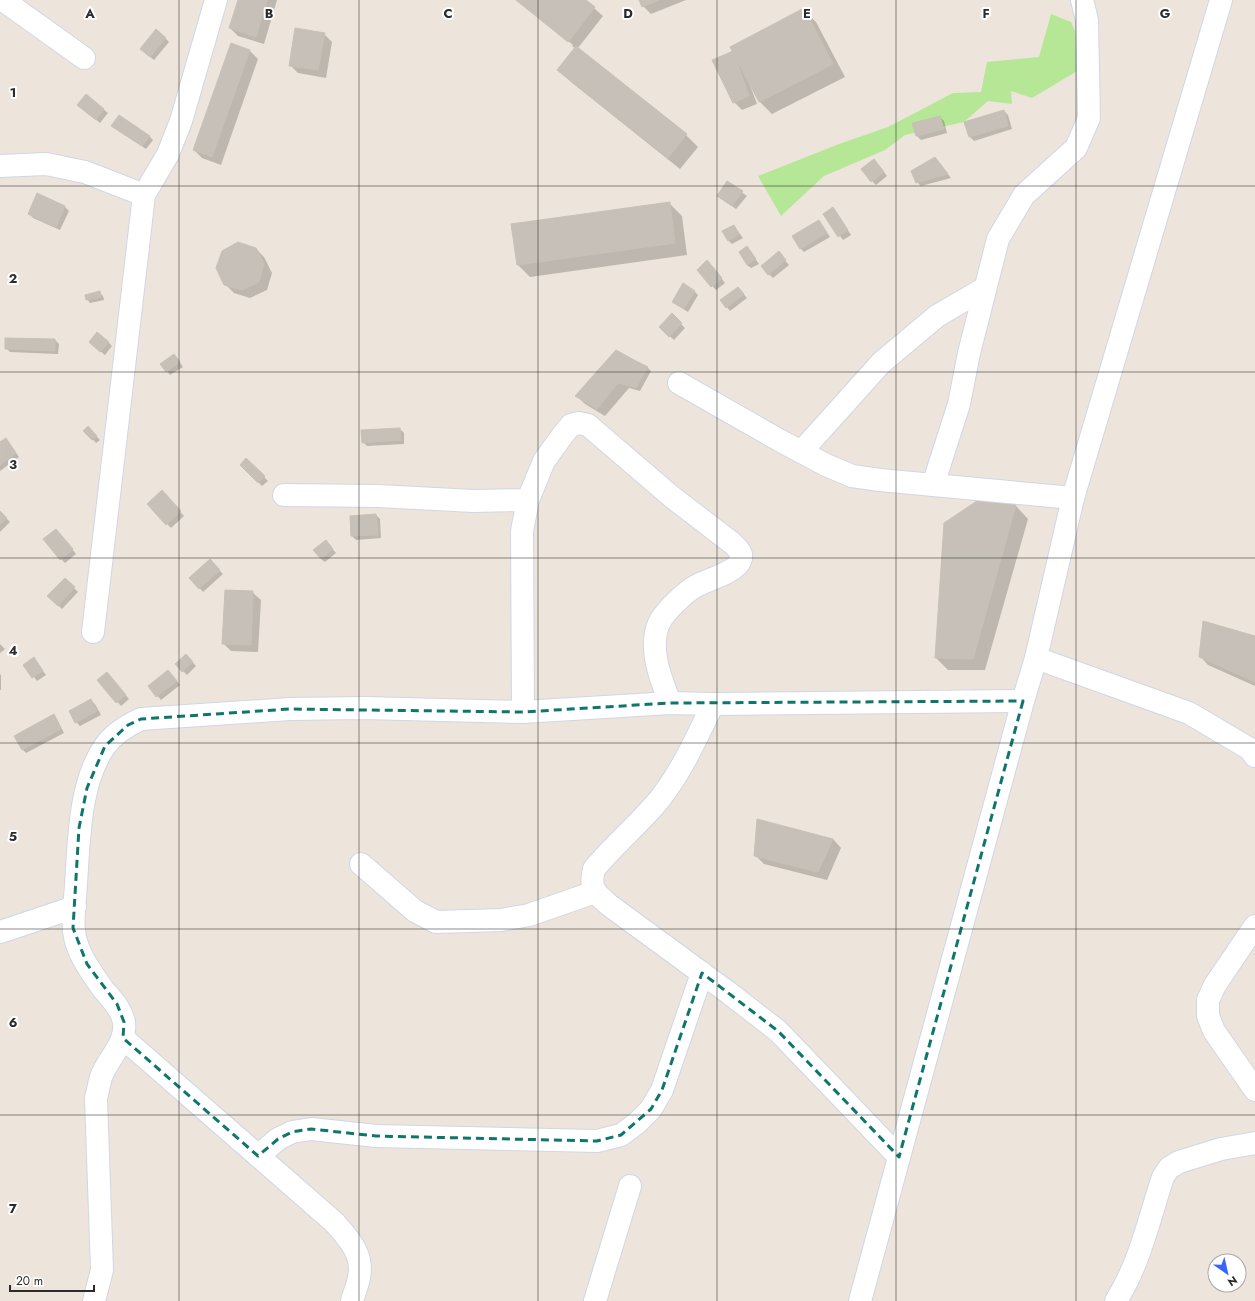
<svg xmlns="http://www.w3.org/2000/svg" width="1255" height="1301" font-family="Jost,sans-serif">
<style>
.green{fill:#b5e796}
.shadow{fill:#0003}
.building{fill:#c6c0b8;stroke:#c9c1b6}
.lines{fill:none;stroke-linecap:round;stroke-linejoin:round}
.minor-casing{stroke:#d1d6e4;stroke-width:24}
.tertiary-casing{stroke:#d1d6e4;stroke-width:24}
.minor{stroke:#fff;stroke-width:22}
.tertiary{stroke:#fff;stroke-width:22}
.marked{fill:none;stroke:#0f766e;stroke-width:3;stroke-dasharray:8 5;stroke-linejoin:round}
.grid{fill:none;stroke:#2b2b2b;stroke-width:1;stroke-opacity:0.55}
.grid-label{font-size:13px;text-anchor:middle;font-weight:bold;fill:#2b2b2b;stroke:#fff;stroke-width:4;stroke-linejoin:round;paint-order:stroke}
</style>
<rect width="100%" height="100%" fill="#ede5dc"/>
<!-- green -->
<polygon class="green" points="1051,14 1071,22 1089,64 1032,98 1011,91 1012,104 988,101 964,122 905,135 885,150 824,176 781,216 758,176 839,144 888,127 953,93 981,92 987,62 1039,57"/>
<!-- shadow -->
<g class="shadow">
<polygon points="239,0 277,0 264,44 238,36 230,28"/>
<polygon points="517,0 587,0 586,1 603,16 578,48 686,135 698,147 680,169 571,82 558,70 575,48 572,46 573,45"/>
<polygon points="641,0 686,0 651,14 643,6"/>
<polygon points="804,10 816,22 845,77 772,114 760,102 751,85 750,85 757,104 742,110 734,102 734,52"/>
<polygon points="324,34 332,42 326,78 298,73 290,65"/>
<polygon points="165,38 169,42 154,60 145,53"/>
<polygon points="231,45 250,51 258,59 221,165 202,158 194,150"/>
<polygon points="86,95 108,113 100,123 78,105"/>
<polygon points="1004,111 1008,115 1012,129 974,141 970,137"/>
<polygon points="940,117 944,121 947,133 921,140 917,136 914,124"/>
<polygon points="116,129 149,136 153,140 146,149"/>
<polygon points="935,158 951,178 921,186 917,182"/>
<polygon points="878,164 887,176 876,185 872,181"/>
<polygon points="727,182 747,196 736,209 718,196"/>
<polygon points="38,195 65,207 69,211 60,230 33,218 30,214"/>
<polygon points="670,204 682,216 687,255 530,277 517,264"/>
<polygon points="836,212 851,235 843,240 824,214"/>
<polygon points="819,221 830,237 804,252 800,248"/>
<polygon points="734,226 743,238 732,244 728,240"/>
<polygon points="747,247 759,264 751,268 747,265"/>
<polygon points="255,248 264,257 272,273 267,290 250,298 234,293 225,284"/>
<polygon points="782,257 789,265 773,278 769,274"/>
<polygon points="711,265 725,283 716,290 698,270"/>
<polygon points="694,291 698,295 688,312 673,302"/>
<polygon points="99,292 103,296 104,300 90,303 87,299"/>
<polygon points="742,292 747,298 730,311 727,307"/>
<polygon points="672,315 685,328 674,340 660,327"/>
<polygon points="55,340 59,344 58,354 10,352 6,348"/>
<polygon points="108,342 112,346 105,355 94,346"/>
<polygon points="178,359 183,367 170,375 162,364"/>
<polygon points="647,367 651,371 640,391 629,388 605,416 585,404 577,396"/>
<polygon points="88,427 100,440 96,443 85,431"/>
<polygon points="400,429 404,433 404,444 367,446 363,442"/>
<polygon points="9,443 19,457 0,471 0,444"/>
<polygon points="246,459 268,481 262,486 241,465"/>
<polygon points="165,495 184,516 171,528 148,504"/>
<polygon points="1016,506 1028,519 985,670 948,670 936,658"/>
<polygon points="0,512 10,522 0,532"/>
<polygon points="376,515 380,519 381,538 356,540 352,536"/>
<polygon points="60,534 76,554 65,563 61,559"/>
<polygon points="329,545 336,553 325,562 321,559"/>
<polygon points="210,561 223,574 203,592 191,578"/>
<polygon points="65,579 78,592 62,609 49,596"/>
<polygon points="252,592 261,600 258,652 231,651 223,643"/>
<polygon points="1255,637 1255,686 1208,665 1200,656"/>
<polygon points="0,644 5,649 0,653"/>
<polygon points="186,655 196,666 187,675 176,664"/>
<polygon points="37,663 46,675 37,681 25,665"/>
<polygon points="0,674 1,675 1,690 0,690"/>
<polygon points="172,675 180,685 161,700 149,686"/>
<polygon points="110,677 129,699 121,706 99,680"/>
<polygon points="91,701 95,704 101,715 80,726 76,722 70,712"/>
<polygon points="54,715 57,719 64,733 26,753 22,749"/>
<polygon points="833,839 841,848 827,880 764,864 755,855"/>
</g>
<!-- building -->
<g class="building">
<polygon points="238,0 267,0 256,37 229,28"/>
<polygon points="516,0 586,0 595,7 568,42"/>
<polygon points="639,0 659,0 642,7"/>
<polygon points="804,8 833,64 759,102 730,47"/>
<polygon points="295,28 325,33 318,70 289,66"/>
<polygon points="156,29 166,38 150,57 140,49"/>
<polygon points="231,43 250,50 212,157 193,150"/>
<polygon points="576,46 687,134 668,158 557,70"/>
<polygon points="733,51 749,96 733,103 712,60"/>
<polygon points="86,94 104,109 96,120 77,105"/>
<polygon points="1004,110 1008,126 969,137 964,122"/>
<polygon points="119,115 150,136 142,146 111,126"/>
<polygon points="940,116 944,129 916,136 912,123"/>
<polygon points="935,157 948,174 916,183 911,171"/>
<polygon points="874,159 884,172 871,182 861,169"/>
<polygon points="727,181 743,191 732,206 717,196"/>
<polygon points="37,193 65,206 56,227 28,214"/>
<polygon points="670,202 675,243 517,265 511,224"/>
<polygon points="833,207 848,230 838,237 823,214"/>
<polygon points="819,220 827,233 800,249 792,236"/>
<polygon points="734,225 739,234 728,241 722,231"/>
<polygon points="238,242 256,248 264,264 259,282 242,290 224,285 216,268 222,251"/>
<polygon points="747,246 756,259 747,265 739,252"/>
<polygon points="779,251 786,260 768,275 761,266"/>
<polygon points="707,260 722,278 711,287 697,270"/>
<polygon points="683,283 695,291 684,309 672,302"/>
<polygon points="738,287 744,294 726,308 720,300"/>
<polygon points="100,291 101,297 86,300 85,295"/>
<polygon points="672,313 682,323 669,337 659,327"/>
<polygon points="97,332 109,342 100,352 89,342"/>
<polygon points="5,338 55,339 55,351 5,349"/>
<polygon points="616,350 636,361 597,409 575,396"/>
<polygon points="174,354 180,362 166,372 160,364"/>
<polygon points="636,361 648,367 636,388 618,383"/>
<polygon points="88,426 97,436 92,440 83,431"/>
<polygon points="400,428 401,440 362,443 361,430"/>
<polygon points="6,438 16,453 0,465 0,442"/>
<polygon points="246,458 265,476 258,483 240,465"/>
<polygon points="162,490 181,511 166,525 147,504"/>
<polygon points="983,497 1016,505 973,659 935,658 944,523"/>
<polygon points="0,511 7,518 0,524"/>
<polygon points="376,514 378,535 351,536 350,516"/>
<polygon points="56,529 73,549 60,560 43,539"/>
<polygon points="326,540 333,549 321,559 313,550"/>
<polygon points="210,559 220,570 199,589 189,578"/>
<polygon points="65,578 75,587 58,606 47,596"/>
<polygon points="225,590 253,591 251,645 222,644"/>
<polygon points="1203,621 1255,636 1255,682 1199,657"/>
<polygon points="186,654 193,662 182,672 175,664"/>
<polygon points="34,657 43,671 32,678 23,665"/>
<polygon points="168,670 177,681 156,697 148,686"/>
<polygon points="107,672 126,695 116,703 97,680"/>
<polygon points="91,699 97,711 75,723 69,711"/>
<polygon points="54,714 61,729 22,750 14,736"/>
<polygon points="757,819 833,839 818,872 754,856"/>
</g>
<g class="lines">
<defs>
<g id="minor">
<polyline points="3,0 84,58"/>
<polyline points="0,166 46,164 85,172 144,195"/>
<polyline points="679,383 779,440 826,465 852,476 880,480 1073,498"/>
<polyline points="801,452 881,363 937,316 985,288"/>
<polyline points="933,485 959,404 969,353 998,239 1024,195 1076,148 1089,118 1087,20 1082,0"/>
<path d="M284,495L378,496L473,501L528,500L544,461L562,436L571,425L579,423L588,425L672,497L732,543C737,548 744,553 740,561C736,572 709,579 698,585C687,590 665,611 659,623C648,649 661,679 670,703"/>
<polyline points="528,500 522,531 523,712 670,703 713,704 1023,701"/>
<polyline points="93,632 144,195 168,154 181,121 216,0"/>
<polyline points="1036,658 1189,713 1250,749 1255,756"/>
<path d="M713,704C697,737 682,771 659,800C639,824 614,845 594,869C589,889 595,893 609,905L729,993L778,1031L899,1157"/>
<polyline points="361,864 415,911 436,922 501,920 529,915 595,892"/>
<polyline points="1255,926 1215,985 1208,1000 1208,1016 1214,1031 1255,1090"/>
<polyline points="0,932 75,907"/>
<path d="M123,1038L334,1222C348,1238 364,1254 359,1277C358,1285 354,1293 352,1301"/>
<polyline points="258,1156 278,1139 292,1132 311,1129 376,1136 597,1141 621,1135 637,1123 651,1109 662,1090 702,973"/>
<path d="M94,1301L102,1270L96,1098C98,1091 99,1084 101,1077C108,1058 127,1043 124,1022C121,1008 111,999 103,989C94,976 83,962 78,947C70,928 75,905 76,884C79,841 79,783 105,746C114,733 128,725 141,719L290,709L364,708L523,712"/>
<polyline points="595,1301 630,1186"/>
<path d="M1116,1301C1140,1263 1149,1219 1163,1177L1169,1168L1179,1162L1221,1149L1255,1143"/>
</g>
<polyline id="tertiary" points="860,1301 1023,701 1036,658 1073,498 1221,0"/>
</defs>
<!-- minor casing -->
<use href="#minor" class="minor-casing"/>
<!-- tertiary casing -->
<use href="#tertiary" class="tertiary-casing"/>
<!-- minor -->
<use href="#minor" class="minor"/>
<!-- tertiary -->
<use href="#tertiary" class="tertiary"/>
</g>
<!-- marked area -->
<path class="marked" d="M1023,701L899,1157L778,1031L702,973L662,1090L651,1109L621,1135L597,1141L376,1136L311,1129L292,1132L278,1139L258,1156L123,1038L124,1022L117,1004L87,964L73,928L79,828L87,788L105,746L128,725L141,719L290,709L523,712L670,703Z"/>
<!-- grid -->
<path class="grid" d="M179,0V1301M359,0V1301M538,0V1301M717,0V1301M896,0V1301M1076,0V1301M0,186H1255M0,372H1255M0,558H1255M0,743H1255M0,929H1255M0,1115H1255"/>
<g class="grid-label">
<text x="90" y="18">A</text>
<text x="269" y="18">B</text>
<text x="448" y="18">C</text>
<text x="628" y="18">D</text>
<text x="807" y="18">E</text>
<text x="986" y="18">F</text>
<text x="1165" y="18">G</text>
<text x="13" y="97">1</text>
<text x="13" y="283">2</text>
<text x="13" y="469">3</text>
<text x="13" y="655">4</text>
<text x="13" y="841">5</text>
<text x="13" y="1027">6</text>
<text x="13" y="1213">7</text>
</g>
<!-- north arrow -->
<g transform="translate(1227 1273) rotate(146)"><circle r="19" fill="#ffffff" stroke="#aaaaaa"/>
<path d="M0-3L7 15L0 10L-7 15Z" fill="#3865ff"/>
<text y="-6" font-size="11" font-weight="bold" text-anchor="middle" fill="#2b2b2b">N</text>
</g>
<!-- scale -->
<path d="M10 1285v6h84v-6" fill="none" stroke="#2b2b2b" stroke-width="2"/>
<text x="16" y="1285" font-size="12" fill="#2b2b2b" stroke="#ffffff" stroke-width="3" paint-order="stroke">20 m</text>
</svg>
